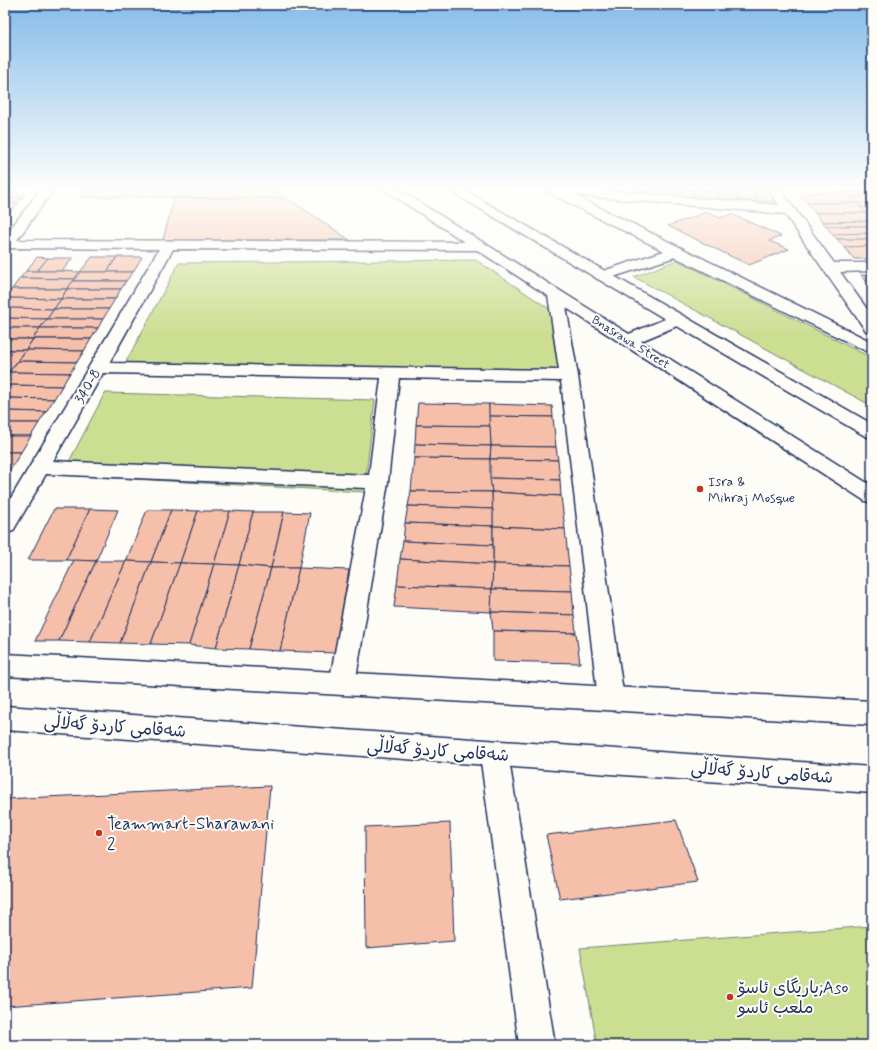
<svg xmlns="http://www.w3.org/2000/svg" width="877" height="1050" font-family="Mynerve,'Playpen Sans Arabic',sans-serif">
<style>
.green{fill:#ccde92;stroke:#748678}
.building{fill:#f6bfaa;stroke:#1b2f5e}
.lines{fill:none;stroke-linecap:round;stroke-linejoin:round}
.minor-casing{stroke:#1b2f5e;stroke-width:3}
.tertiary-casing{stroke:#1b2f5e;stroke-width:3}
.secondary-casing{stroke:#1b2f5e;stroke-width:3}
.minor{fill:#fdfcf7;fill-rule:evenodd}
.tertiary{fill:#fdfcf7;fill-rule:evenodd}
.secondary{fill:#fdfcf7;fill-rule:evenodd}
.poi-dot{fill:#c8321e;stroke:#fdfcf7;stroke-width:1.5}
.labels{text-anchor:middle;stroke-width:4;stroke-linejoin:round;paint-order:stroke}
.far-street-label{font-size:12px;fill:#1b2f5e;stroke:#fdfcf7}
.street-label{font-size:14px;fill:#1b2f5e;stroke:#fdfcf7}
.poi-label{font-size:14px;fill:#1b2f5e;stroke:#fdfcf7;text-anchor:start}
.near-street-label{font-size:17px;fill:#1b2f5e;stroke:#fdfcf7}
.near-poi-label{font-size:17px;fill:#1b2f5e;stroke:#fdfcf7;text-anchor:start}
</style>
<rect width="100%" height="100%" fill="#fdfcf7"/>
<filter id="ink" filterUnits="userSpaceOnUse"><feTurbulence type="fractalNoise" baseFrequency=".025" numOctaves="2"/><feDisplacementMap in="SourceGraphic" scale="8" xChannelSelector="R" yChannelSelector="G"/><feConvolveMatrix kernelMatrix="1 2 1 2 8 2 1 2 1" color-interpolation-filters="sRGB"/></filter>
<g filter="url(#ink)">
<!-- green -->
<g class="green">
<polygon points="476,260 551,310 561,380 121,371 179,263"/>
<polygon points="677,260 872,358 872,406 634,277"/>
<polygon points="105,393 375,400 364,492 62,475"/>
<polygon points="872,926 872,1045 597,1045 580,948"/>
</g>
<!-- building -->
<g class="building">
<polygon points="84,189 276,189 287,198 80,197"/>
<polygon points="631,189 643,189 644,194 631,193"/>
<polygon points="643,189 655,189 656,195 644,194"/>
<polygon points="655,189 668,189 668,195 656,195"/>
<polygon points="668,189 680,189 681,196 668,195"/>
<polygon points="680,189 692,189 693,197 681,196"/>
<polygon points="692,189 704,189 705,198 693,197"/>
<polygon points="704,189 717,189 719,199 705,198"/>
<polygon points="717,189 736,189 738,200 719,199"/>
<polygon points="736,189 753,189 757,201 738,200"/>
<polygon points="753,189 769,189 774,202 757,201"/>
<polygon points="843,189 872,189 872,193 847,192"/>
<polygon points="847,192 857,203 807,203 798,193"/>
<polygon points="847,192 872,193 872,197 851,197"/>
<polygon points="5,193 26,193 22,198 5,198"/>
<polygon points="851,197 872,197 872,203 857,203"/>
<polygon points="5,198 22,198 18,203 5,203"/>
<polygon points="174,198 287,198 350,240 163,240"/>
<polygon points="5,203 18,203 9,214 5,214"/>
<polygon points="807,203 857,203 866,213 815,213"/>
<polygon points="857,203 872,203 872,207 860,207"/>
<polygon points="860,207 872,207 872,213 866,213"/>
<polygon points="707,212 720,218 731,214 781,236 769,241 789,249 749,265 668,226"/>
<polygon points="815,213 866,213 872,221 822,222"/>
<polygon points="872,221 872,226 826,226 822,222"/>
<polygon points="826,226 872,226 872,233 832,234"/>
<polygon points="872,233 872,239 837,239 832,234"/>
<polygon points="837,239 872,239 872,246 844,247"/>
<polygon points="872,246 872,259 854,259 844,247"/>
<polygon points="37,257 48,258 37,271 26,271"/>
<polygon points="92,257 117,257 107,272 80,272"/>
<polygon points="117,257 142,257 133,272 107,272"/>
<polygon points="48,258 73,258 62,271 37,271"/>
<polygon points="26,271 62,271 80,272 75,279 20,278"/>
<polygon points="80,272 133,272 126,281 73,281"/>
<polygon points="861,275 872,275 872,288"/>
<polygon points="20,278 75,279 67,289 12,289"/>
<polygon points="73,281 126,281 121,289 67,289"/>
<polygon points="12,289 67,289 61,299 5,298"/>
<polygon points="67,289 121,289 115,299 61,299"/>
<polygon points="5,298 61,299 54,309 5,308"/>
<polygon points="61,299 115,299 109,309 54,309"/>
<polygon points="5,308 54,309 47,319 5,318"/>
<polygon points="54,309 109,309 103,319 47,319"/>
<polygon points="5,318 47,319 40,328 5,328"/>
<polygon points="47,319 103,319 98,328 40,328"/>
<polygon points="5,328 40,328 33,339 5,339"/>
<polygon points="40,328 98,328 91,339 33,339"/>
<polygon points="5,339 33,339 26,350 5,350"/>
<polygon points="33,339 91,339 84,351 26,350"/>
<polygon points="5,350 26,350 9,372 5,372"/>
<polygon points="26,350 84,351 77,362 18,361"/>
<polygon points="18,361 77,362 70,373 9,372"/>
<polygon points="9,372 70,373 62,386 5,385 5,378"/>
<polygon points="5,385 62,386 54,399 5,398"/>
<polygon points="5,398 54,399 46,412 5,411"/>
<polygon points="418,403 489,404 490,426 416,425"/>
<polygon points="489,404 552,406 553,417 489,416"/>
<polygon points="5,411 46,412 39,423 5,423"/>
<polygon points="489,416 553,417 556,447 491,446"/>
<polygon points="5,423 39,423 31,436 5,436"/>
<polygon points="416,425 490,426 491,446 415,444"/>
<polygon points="5,436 31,436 21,452 5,452"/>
<polygon points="415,444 491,446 490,459 414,458"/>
<polygon points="491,446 556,447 558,460 490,459"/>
<polygon points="5,452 21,452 10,470 5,470"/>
<polygon points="414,458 490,459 492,492 411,491"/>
<polygon points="490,459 558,460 560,480 490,478"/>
<polygon points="490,478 560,480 561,496 492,492"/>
<polygon points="411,491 492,492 493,509 408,506"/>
<polygon points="492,492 561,496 565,529 493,526"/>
<polygon points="408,506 493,509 493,526 405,523"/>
<polygon points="54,509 90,509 66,560 28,560"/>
<polygon points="90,509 118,510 96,561 66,560"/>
<polygon points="147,510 171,510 151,562 126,561"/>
<polygon points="171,510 198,511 180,563 151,562"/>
<polygon points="198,511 230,511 214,564 180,563"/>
<polygon points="230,511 253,512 239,565 214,564"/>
<polygon points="253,512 284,512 271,568 239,565"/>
<polygon points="284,512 310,513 299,568 271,568"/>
<polygon points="405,523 493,526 493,545 403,541"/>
<polygon points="493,526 565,529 569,566 493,564"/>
<polygon points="403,541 493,545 493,564 400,559"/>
<polygon points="400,559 493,564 492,589 397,585"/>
<polygon points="74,560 96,561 59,641 35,641"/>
<polygon points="96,561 126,561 90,642 59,641"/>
<polygon points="126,561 151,562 120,643 90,642"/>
<polygon points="151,562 180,563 151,644 120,643"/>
<polygon points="180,563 214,564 189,645 151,644"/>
<polygon points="214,564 239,565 216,648 189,645"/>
<polygon points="493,564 569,566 572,591 492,589"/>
<polygon points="239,565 271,568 249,649 216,648"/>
<polygon points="271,568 299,568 280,651 249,649"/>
<polygon points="299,568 349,570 335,653 280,651"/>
<polygon points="397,585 492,589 491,612 394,607"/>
<polygon points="492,589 572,591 574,615 491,612"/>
<polygon points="491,612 574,615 576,633 493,631"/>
<polygon points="493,631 576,633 580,663 493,661"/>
<polygon points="270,786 252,988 5,1006 5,799"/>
<polygon points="676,820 698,882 560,899 546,835"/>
<polygon points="450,823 454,941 366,948 365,827"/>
</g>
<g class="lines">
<defs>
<g id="minor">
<path d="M41,189H54L17,240L480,242L485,243L487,246L485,249L480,250L173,249L109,363L559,370L548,295L550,292H562L564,295L578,376L624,699L621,707L611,710L601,707L598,699L561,381L399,378L388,482L355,684L351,692L342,695L333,692L329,684L366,488L46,474L13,531L5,534V508L159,249L11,248L5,250V236ZM103,373L381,378L369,475L53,461Z"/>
<polygon points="545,189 588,189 779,205 768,189 780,189 834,263 872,263 872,271 840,272 872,316 872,333 866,331 785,214 574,195 872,342 872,354 675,257 607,279 597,279 594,276 597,273 664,251 547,192"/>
<polygon points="494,741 504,745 508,754 555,1045 519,1045 480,754 484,745"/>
</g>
<g id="tertiary">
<polygon points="5,654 872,701 872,725 5,676"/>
<polygon points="5,706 872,767 872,793 5,730"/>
</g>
<polygon id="secondary" points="383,189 398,189 629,334 665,319 447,189 462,189 872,424 872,438 865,436 677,326 641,341 872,486 872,503 865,501"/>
</defs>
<!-- minor casing -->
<use href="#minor" class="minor-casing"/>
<!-- tertiary casing -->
<use href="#tertiary" class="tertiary-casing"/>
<!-- secondary casing -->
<use href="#secondary" class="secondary-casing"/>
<!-- minor -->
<use href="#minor" class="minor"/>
<!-- tertiary -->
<use href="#tertiary" class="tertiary"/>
<!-- secondary -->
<use href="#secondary" class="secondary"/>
</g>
</g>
<!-- sky -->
<linearGradient id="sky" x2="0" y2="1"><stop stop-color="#85bcea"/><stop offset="0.56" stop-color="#fefefb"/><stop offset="1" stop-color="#fefefb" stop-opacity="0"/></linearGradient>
<rect width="877" height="336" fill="url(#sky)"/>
<!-- markers -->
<g class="poi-dot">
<circle cx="700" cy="489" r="4"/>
<circle cx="99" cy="833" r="4"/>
<circle cx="730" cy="997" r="4"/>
</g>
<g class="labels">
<!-- far-street labels -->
<g class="far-street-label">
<text transform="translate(631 342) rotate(32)" y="4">Bnasrawa Street</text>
</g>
<!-- street labels -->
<g class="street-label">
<text transform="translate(87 386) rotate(-60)" y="5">340-8</text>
</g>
<!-- poi labels -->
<g class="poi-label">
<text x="708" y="486">Isra &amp;<tspan x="708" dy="16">Mihraj Mosque</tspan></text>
</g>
<!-- near-street labels -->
<g class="near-street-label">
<text transform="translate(115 726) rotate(4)" y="6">شەقامی کاردۆ گەڵاڵی</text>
<text transform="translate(438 750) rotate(4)" y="6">شەقامی کاردۆ گەڵاڵی</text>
<text transform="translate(762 772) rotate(4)" y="6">شەقامی کاردۆ گەڵاڵی</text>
</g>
<!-- near-poi labels -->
<g class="near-poi-label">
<text x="107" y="829">Teammart-Sharawani<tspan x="107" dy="20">2</tspan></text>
<text x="738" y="993">یاریگای ئاسۆ;Aso<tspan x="738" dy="20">ملعب ئاسو</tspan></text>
</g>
</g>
<!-- margin -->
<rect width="877" height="1050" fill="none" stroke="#fdfcf7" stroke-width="20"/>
<rect x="10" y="10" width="857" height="1030" fill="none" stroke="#1b2f5e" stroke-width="1.5" filter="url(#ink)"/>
</svg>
